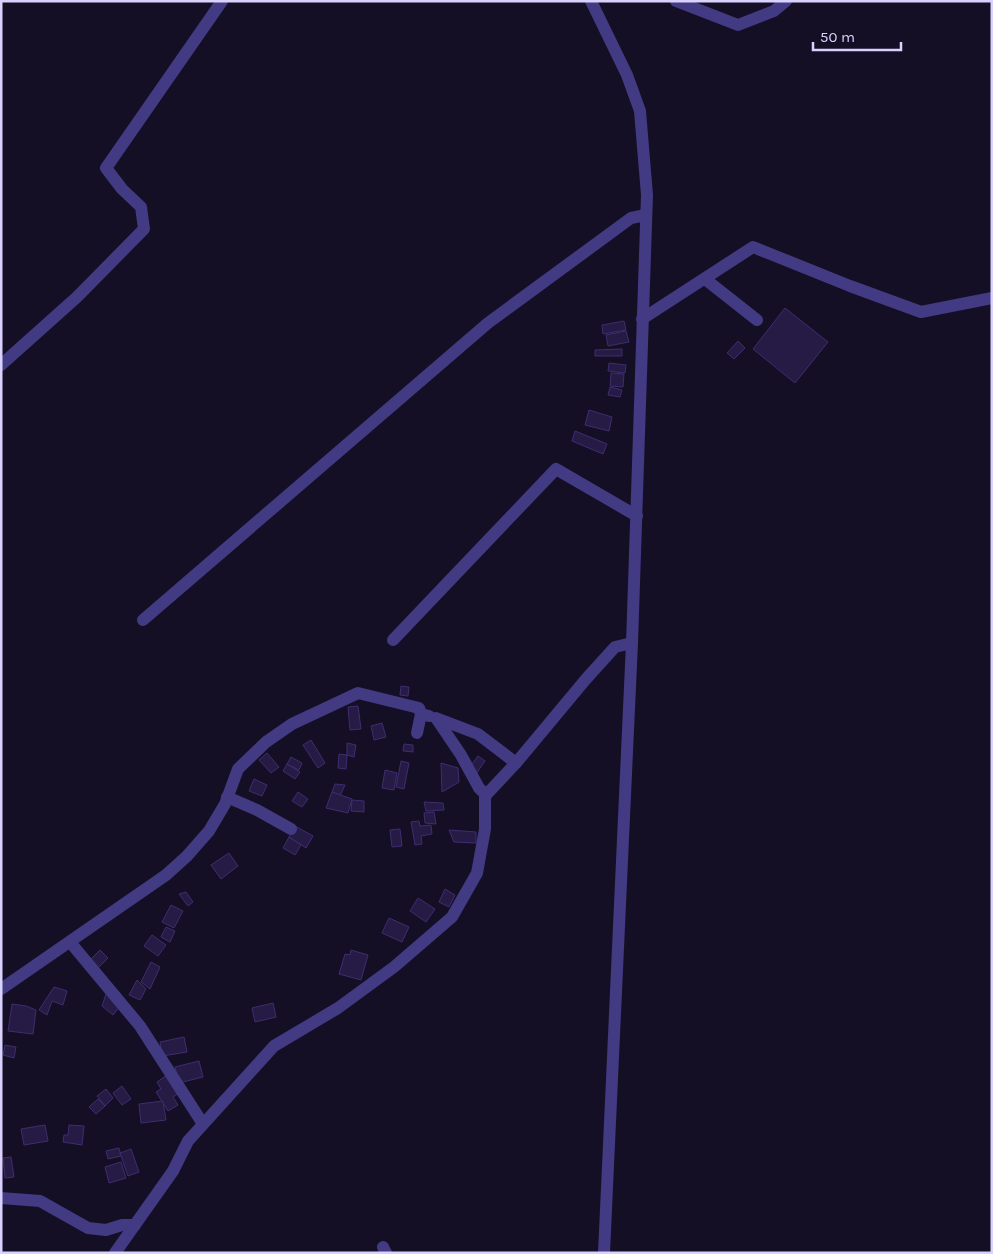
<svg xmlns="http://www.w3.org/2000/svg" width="993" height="1254" font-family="Karla,sans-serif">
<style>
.building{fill:#261b44;stroke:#3f2d70}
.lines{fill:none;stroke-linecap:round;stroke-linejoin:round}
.minor{stroke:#423a82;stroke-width:12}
</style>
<rect width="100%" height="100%" fill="#140f24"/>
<!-- building -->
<g class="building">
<polygon points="785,308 828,342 795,383 753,349"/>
<polygon points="624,321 626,330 603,334 602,325"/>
<polygon points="626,331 629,342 608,346 606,335"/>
<polygon points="738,341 745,348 734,359 727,353"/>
<polygon points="622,349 622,356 595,356 595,350"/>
<polygon points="609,363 626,365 625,373 608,371"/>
<polygon points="611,373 624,374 623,387 610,386"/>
<polygon points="610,387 622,390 620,397 608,395"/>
<polygon points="589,410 612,417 609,431 585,425"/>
<polygon points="575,431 607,444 603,454 572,441"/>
<polygon points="401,686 409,687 408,696 400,695"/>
<polygon points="358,706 361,729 350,730 348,707"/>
<polygon points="382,723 386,737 374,740 371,726"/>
<polygon points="311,740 325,763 318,768 303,745"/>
<polygon points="347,743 356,745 354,757 347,755"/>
<polygon points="404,744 413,745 413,752 403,751"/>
<polygon points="267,753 279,767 271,773 259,760"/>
<polygon points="339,754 347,755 346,769 338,768"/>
<polygon points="478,756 485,761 476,774 469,768"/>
<polygon points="291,757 302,763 299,770 287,764"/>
<polygon points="401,761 409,763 404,789 396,787"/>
<polygon points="441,763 458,768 459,782 442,792"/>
<polygon points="287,764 300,772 295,779 283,771"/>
<polygon points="385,770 397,773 394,790 382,788"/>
<polygon points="254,779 267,785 262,796 249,791"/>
<polygon points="335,784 345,785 340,796 332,792"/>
<polygon points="298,792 308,799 302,807 292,801"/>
<polygon points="332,792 352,799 348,813 326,808"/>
<polygon points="352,800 364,801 364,812 351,811"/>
<polygon points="424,802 443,803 444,810 426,811"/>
<polygon points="434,812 436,824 425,823 424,813"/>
<polygon points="419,821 420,826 431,825 432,834 421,836 422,844 415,845 411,822"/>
<polygon points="295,826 313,836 306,848 289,837"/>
<polygon points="400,829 402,846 392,847 390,830"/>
<polygon points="449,830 476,832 476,843 454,842"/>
<polygon points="289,837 301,845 295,855 283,848"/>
<polygon points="229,853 238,866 221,879 211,865"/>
<polygon points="445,889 455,895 449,907 439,902"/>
<polygon points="186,892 193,902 188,906 179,894"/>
<polygon points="418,898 435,909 426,922 410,911"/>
<polygon points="171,905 183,911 174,928 162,922"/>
<polygon points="389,918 409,927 402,942 382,933"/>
<polygon points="166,927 175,931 170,942 161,937"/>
<polygon points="152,935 166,945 158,956 144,946"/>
<polygon points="100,950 108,958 97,969 89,961"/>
<polygon points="351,950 368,955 361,980 339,974 345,954 350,955"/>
<polygon points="151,962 160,967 150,989 141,982"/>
<polygon points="137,980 146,989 140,1000 129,995"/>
<polygon points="54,987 67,991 63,1005 52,1001 47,1015 39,1010"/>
<polygon points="106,994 120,1006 113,1015 102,1006"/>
<polygon points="273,1003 276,1017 255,1022 252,1008"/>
<polygon points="12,1004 26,1006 36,1010 33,1034 8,1031"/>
<polygon points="184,1037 187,1052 162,1056 160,1042"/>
<polygon points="5,1045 16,1047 14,1058 3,1055"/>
<polygon points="199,1061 203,1077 179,1083 175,1067"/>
<polygon points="167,1075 179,1093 173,1097 178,1105 168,1111 156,1092 161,1089 157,1082"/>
<polygon points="122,1086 131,1099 122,1105 113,1093"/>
<polygon points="106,1089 113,1098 105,1106 97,1096"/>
<polygon points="98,1099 105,1106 96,1114 89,1107"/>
<polygon points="163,1101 166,1120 141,1123 139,1104"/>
<polygon points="45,1125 48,1141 24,1145 21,1129"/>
<polygon points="69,1125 84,1126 82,1145 63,1142 64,1135 68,1135"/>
<polygon points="119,1148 121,1156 108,1159 106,1151"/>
<polygon points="131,1149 139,1172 128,1176 120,1153"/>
<polygon points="11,1157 14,1177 5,1178 3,1158"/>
<polygon points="121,1162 126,1178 109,1183 105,1167"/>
</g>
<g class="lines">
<!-- minor -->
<g class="minor">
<polyline points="591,1 627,75 640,111 647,195 632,643 604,1253"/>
<polyline points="676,1 738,25 774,11 786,1"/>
<polyline points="705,279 757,320"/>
<polyline points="642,319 753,247 850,286 921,312 992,298"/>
<polyline points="1,365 77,297 144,229 141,207 122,189 106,168 222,1"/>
<polyline points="143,620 488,323 631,218 646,215"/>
<polyline points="393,640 556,469 637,516"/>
<polyline points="417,733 421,714 429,716"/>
<polyline points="486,795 479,788 461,755 436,718 478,734 516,763"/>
<polyline points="227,797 257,810 291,829"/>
<polyline points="70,942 140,1026 203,1124"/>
<polyline points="1,989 166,875 187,856 209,831 225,804 238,769 266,742 292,724 358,693 419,708 421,714"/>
<polyline points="1,1198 40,1201 88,1228 106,1230 122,1225 135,1225"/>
<polyline points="383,1247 386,1253"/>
<polyline points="115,1253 173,1171 188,1141 274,1046 338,1008 394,967 452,917 477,873 485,829 485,798 486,795 516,763 586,679 615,647 632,643"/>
</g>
</g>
<!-- border -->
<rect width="993" height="1254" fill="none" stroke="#dad2fe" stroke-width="5"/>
<!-- scale -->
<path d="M813 42v8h88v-8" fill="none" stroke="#dad2fe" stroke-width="2.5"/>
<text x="820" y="42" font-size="15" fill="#dad2fe" stroke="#140f24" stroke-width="4" paint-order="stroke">50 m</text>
</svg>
